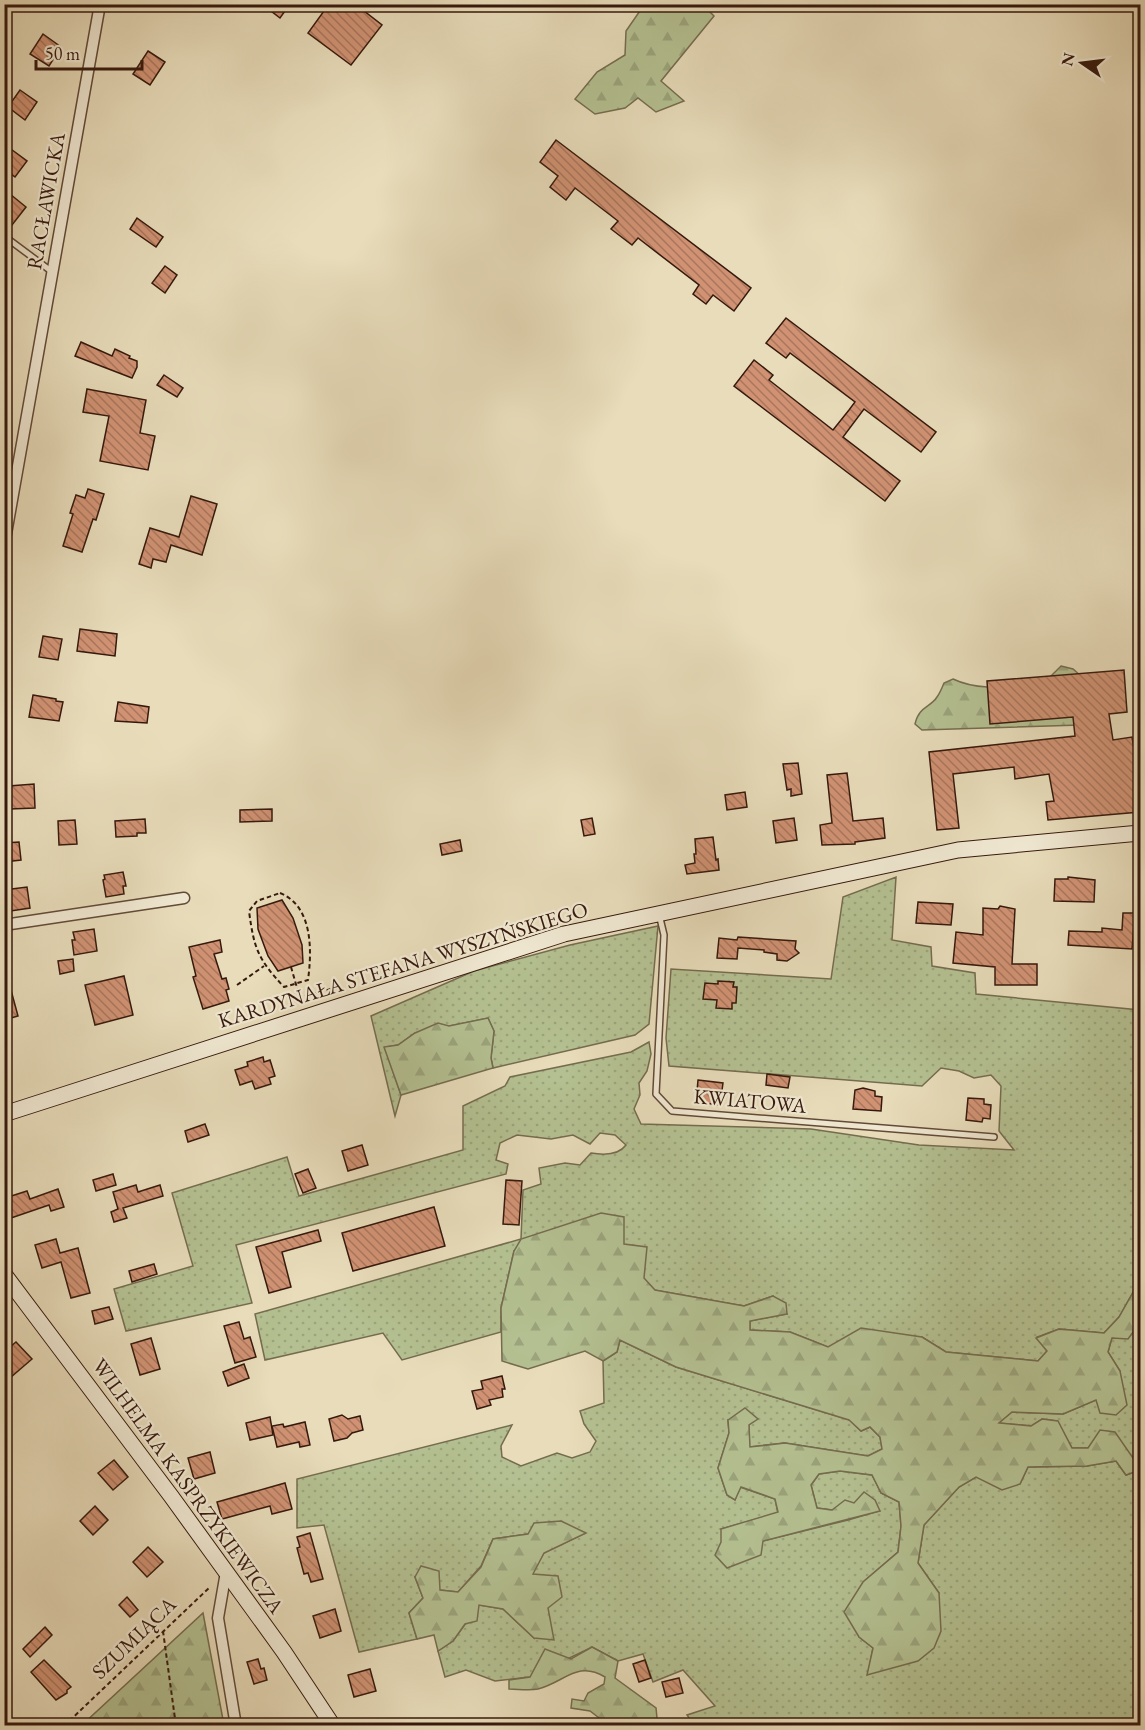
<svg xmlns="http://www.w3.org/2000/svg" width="1145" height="1730" font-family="'EB Garamond',serif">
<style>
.green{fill:url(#green-dots);stroke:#756c4f;stroke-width:1.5}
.forest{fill:url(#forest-firs);stroke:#756c4f;stroke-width:1.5}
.building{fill:url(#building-back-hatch);stroke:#36190d;stroke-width:1.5}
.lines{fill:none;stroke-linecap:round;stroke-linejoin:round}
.lane-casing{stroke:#624a38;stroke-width:8}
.street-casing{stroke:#624a38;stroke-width:13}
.secondary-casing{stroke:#36190d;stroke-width:17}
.path{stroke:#36190d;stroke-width:2;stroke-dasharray:4.5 3;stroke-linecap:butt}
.lane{stroke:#f0e8d2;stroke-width:5}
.street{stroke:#f0e8d2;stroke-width:10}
.secondary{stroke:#f0e8d2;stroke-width:15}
.labels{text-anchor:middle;stroke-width:4.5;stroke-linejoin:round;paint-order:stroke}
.street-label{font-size:21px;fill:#36190d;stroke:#f0e8d2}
</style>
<defs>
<pattern id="green-dots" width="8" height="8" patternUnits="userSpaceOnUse" patternTransform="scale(1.5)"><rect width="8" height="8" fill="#b4c091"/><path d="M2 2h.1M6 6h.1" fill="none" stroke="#9ba47c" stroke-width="1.8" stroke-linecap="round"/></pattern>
<pattern id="forest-firs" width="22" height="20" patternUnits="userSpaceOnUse" patternTransform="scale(1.5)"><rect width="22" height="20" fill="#b4c091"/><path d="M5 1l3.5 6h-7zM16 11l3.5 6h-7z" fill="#9ba47c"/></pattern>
<pattern id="building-back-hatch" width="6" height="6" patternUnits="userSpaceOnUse" patternTransform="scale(1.5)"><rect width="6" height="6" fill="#d09273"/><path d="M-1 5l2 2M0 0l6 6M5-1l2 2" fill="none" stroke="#aa765d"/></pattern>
</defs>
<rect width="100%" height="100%" fill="#e8dcba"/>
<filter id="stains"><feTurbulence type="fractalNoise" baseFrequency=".00333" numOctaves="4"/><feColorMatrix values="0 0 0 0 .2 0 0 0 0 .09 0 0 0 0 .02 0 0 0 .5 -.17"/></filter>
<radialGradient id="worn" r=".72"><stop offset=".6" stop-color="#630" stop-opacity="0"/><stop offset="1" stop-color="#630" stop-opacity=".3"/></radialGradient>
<!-- green -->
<g class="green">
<path d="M896,877L892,940L931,947L932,966L975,973L976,994L1140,1010V1280L1119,1317L1104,1333L1059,1329L1037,1337L1047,1351L1038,1361L946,1352L922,1337L828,1347L790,1332L750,1330V1321L787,1314L773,1296L744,1306L654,1290L644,1279L514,1251L501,1308V1332L402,1360L383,1333L265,1360L255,1314L521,1239L523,1190L541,1184L539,1168L565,1163L580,1165L591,1153C603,1155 618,1156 626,1145L615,1135L600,1133L590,1144L573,1135L551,1139L517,1135L500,1143L496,1160L508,1164L506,1174L236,1245L252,1303L126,1331L114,1289L193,1266L172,1193L287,1157L299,1196L463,1150V1106L505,1086L510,1077L631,1052L649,1042L651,1054L647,1071L639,1083L640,1095L634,1109L641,1124L811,1129L919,1145L1014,1150L999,1131L1001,1086L991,1075L974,1078L959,1071L941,1068L922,1086L669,1066L666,1038L671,969L831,979L843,897Z"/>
<polygon points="658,926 649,1024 635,1035 493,1068 491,1058 494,1031 488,1018 415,1033 398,1045 385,1047 401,1095 395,1116 371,1016 474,971 570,945"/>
<polygon points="1138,1302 1140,1302 1140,1460 1135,1461 1088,1448 1072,1448 1057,1421 1042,1419 1032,1426 998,1423 1012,1412 1063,1414 1096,1400 1120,1371 1108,1352 1112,1337 1136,1328"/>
<polygon points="620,1340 676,1367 850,1420 861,1431 870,1427 880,1437 882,1449 868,1456 785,1443 749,1447 749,1425 728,1420 729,1433 718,1468 727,1495 735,1500 740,1487 775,1499 778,1513 721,1529 763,1541 848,1520 879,1511 854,1503 832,1510 817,1508 811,1485 819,1474 840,1471 872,1475 881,1493 899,1502 901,1526 898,1552 863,1582 859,1637 873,1648 868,1674 939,1593 918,1563 924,1525 959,1487 976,1477 1020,1484 1028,1467 1087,1466 1116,1461 1126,1475 1140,1470 1140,1725 694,1725 687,1715 715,1706 683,1670 653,1682 643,1654 618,1661 592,1647 530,1677 495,1681 466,1670 445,1677 438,1651 453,1641 479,1605 503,1609 534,1638 532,1574 544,1553 585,1533 528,1534 493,1539 481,1566 458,1592 440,1590 415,1577 423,1598 409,1613 417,1639 359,1652 324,1525 297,1528 297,1479 512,1425 501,1446 502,1457 521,1466 557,1453 572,1458 590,1452 596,1441 584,1424 580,1411 604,1403 603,1361 617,1352"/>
</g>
<!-- forest -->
<g class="forest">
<polygon points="644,5 703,5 714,16 661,81 684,101 656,112 638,98 625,108 595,114 575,99 597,72 625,55 626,31"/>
<path d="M1061,666L1073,669L1081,676L1080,725L922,730L915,724C919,706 930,708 937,697C940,693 942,688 944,683L953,679C980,692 1013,686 1042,685Z"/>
<polygon points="488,1018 494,1031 491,1058 493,1068 401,1095 384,1047 398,1045 415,1033 438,1023 449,1026"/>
<polygon points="601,1213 624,1217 624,1244 647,1247 644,1278 655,1290 744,1306 773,1296 786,1303 787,1314 750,1321 750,1330 790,1332 828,1347 861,1328 922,1337 946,1352 1038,1361 1047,1351 1036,1338 1059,1329 1104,1333 1119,1317 1140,1280 1140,1302 1138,1302 1136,1328 1128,1339 1112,1338 1108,1352 1120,1371 1127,1405 1116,1415 1100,1413 1096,1400 1063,1414 1012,1412 999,1423 1031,1426 1042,1419 1058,1421 1072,1448 1088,1448 1100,1430 1115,1432 1135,1461 1140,1460 1140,1470 1126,1475 1116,1461 1087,1466 1028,1467 1020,1484 1002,1490 976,1477 959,1487 924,1525 918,1563 939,1593 941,1631 934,1648 918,1661 867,1675 873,1648 859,1637 844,1612 863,1582 898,1552 901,1526 899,1502 881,1493 872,1475 840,1471 819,1474 811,1485 817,1508 832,1510 845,1500 854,1503 864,1492 875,1500 880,1511 763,1541 761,1555 727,1568 715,1555 721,1542 721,1529 778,1512 775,1499 741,1487 735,1500 727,1495 718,1468 729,1433 728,1420 745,1408 758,1419 749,1425 750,1447 785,1443 868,1456 882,1449 880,1437 870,1427 861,1431 849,1420 676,1367 620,1340 617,1352 603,1361 585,1351 528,1369 502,1361 501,1308 514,1251 521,1239"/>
<polygon points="561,1521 586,1533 544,1553 533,1574 558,1576 562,1597 548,1608 554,1640 534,1638 503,1609 479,1605 477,1621 465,1624 453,1641 438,1651 434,1635 417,1639 409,1613 423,1598 415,1577 421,1566 439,1571 440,1590 458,1592 481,1567 493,1539 528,1534 534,1523"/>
<polygon points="203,1613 224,1725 82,1725"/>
<path d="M592,1647L618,1661L615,1678L656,1708L657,1718L650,1725H598L603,1721L590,1711L571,1708L572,1699L584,1701L588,1693L604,1684L605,1677C577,1660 565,1682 538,1689C529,1691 518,1689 509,1689V1680L530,1677L545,1649L571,1659Z"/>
</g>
<!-- building -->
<g class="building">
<polygon points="276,4 290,4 280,18 271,11"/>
<polygon points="329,4 355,4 382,25 351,65 308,33"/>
<polygon points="43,34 61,47 49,66 30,54"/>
<polygon points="148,51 165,62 150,85 133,74"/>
<polygon points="20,90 37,102 25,120 8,107"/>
<polygon points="556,140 751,288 734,311 713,295 706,304 693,294 699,285 638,238 632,245 611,229 618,221 575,188 566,200 550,187 558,176 540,162"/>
<polygon points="4,144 27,161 15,177 4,169"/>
<polygon points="10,194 26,207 12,225 4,219 4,201"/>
<polygon points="137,218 163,237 156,247 130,229"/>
<polygon points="165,266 177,275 165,293 152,283"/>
<polygon points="786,318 936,432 921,452 864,409 843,437 900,481 885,501 734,386 754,360 773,375 769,380 833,430 849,410 855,402 790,353 786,358 766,343"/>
<polygon points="81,342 112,356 115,349 130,356 129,358 137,361 137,367 132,378 75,356"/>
<polygon points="164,375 183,388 177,397 157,385"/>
<polygon points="87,389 146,400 140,433 155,436 148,470 100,461 109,416 83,412"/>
<polygon points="88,489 104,494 96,520 93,519 82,552 63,546 73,514 70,513 76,495 85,498"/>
<polygon points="191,496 217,504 202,555 171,545 166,562 153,559 151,568 139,564 150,528 179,537"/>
<polygon points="80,629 117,634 115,656 77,651"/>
<polygon points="43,636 62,639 58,660 39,657"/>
<polygon points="1124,670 1127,712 1109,714 1113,740 1132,737 1135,754 1140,753 1140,812 1048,820 1046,802 1054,801 1049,774 1015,779 1014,767 953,774 959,828 937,830 929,752 1075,736 1073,717 990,724 987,681"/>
<polygon points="33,695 56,699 56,701 63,702 59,721 29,717"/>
<polygon points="118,702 149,707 147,723 115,721"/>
<polygon points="798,763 802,794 791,796 791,789 787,790 783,764"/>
<polygon points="847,773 853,821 883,818 885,838 855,842 855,844 822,845 820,825 832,823 827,775"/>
<polygon points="34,784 35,808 10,809 9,786"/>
<polygon points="745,792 747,807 727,810 725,795"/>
<polygon points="272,809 272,821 240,822 240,810"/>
<polygon points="592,818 595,834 584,836 581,820"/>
<polygon points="794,818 797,840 776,843 773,821"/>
<polygon points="145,819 146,833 137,833 137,836 116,837 115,821"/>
<polygon points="75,820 77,844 59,845 58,821"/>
<polygon points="713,837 716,860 718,859 719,870 687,874 685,865 695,863 694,854 696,854 695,839"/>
<polygon points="460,840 462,851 442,855 440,844"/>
<polygon points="19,842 21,860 4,862 4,843"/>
<polygon points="123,872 126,886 123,886 124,894 106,897 103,880 105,879 104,875"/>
<polygon points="1068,877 1095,880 1094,902 1054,901 1055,879 1068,879"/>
<polygon points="27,887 30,908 4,912 4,890"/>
<polygon points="282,900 293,918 302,945 303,963 278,971 268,956 258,929 257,908"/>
<polygon points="918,902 953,904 951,925 916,923"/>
<polygon points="1000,906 1015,909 1012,964 1037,964 1037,985 995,985 995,967 953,963 956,932 983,935 983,908 998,909"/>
<polygon points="1123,913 1135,913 1132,949 1068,945 1069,931 1102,932 1102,928 1122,930"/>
<polygon points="94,929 97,951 74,955 72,940 75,940 73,932"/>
<polygon points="738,937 796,941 795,949 799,953 787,961 777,960 777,954 764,952 764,950 738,948 737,959 717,958 719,938 737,940"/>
<polygon points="220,940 222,952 214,954 222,979 226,978 229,989 226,990 229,1001 203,1009 193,977 196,976 189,947"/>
<polygon points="73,959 74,971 60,974 58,961"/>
<polygon points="124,976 133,1015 95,1025 85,985"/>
<polygon points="4,979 8,979 18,1016 4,1020"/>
<polygon points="718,981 734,982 733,987 737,987 736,1003 732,1003 732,1009 716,1008 717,1000 703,999 705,983 718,984"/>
<polygon points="263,1057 264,1062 270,1060 275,1076 269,1078 271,1084 255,1089 252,1081 240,1085 235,1070 248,1066 247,1062"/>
<polygon points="767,1074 790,1077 788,1088 766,1085"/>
<polygon points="698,1080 723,1083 720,1105 696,1102"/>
<polygon points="863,1088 875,1091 875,1096 882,1097 881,1111 853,1109 855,1090"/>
<polygon points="968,1098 984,1099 984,1104 991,1105 990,1119 983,1118 982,1122 966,1120"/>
<polygon points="205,1124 209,1135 188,1142 185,1131"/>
<polygon points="362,1145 368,1165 348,1171 342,1151"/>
<polygon points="308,1169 316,1188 303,1193 295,1174"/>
<polygon points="113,1174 116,1185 96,1191 93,1180"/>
<polygon points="506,1180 522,1181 519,1225 503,1224"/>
<polygon points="136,1185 138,1192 160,1185 163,1196 123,1208 127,1218 114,1222 111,1212 118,1209 113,1192"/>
<polygon points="58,1189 64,1207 51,1211 49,1205 11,1218 5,1198 27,1191 30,1199"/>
<polygon points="434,1207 445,1246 353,1271 342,1233"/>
<polygon points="318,1230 321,1241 282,1252 291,1287 269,1293 256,1247"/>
<polygon points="56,1239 60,1253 78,1248 90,1293 71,1298 61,1262 42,1268 35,1245"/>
<polygon points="154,1264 157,1274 132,1282 129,1271"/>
<polygon points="109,1307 113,1319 95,1324 92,1311"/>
<polygon points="239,1322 244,1339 250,1337 256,1357 235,1363 224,1326"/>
<polygon points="151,1338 160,1369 140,1375 131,1344"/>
<polygon points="16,1342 32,1359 4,1383 4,1352"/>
<polygon points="244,1364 249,1378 228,1386 223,1372"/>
<polygon points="502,1376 505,1389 502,1389 503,1397 489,1400 491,1405 477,1409 472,1391 483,1389 481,1381"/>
<polygon points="342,1415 348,1419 360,1416 363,1430 352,1433 347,1438 334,1441 329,1419"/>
<polygon points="270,1417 273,1435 250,1440 246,1423"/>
<polygon points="305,1422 310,1445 300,1447 299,1442 277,1447 272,1426 283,1424 284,1427"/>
<polygon points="210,1452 215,1473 194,1479 188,1458"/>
<polygon points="114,1460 128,1477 113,1490 98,1473"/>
<polygon points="285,1483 292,1509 272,1514 270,1506 222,1519 217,1502"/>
<polygon points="95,1506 108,1520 93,1535 80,1521"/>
<polygon points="310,1533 323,1579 311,1582 308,1573 304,1574 297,1548 300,1547 297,1537"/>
<polygon points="148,1547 163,1562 147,1577 133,1562"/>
<polygon points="127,1597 138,1610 130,1617 119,1605"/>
<polygon points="335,1609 341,1631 320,1638 313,1616"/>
<polygon points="45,1627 52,1635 30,1657 23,1649"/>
<polygon points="258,1659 261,1669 264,1668 267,1680 254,1684 247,1662"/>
<polygon points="44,1660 71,1687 67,1690 67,1693 56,1700 31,1672"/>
<polygon points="645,1660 651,1678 639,1682 633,1664"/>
<polygon points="370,1669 376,1691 354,1697 348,1675"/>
<polygon points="679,1678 683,1693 666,1697 662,1682"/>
</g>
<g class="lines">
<defs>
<g id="lane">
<polyline points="4,236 51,271"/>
<polyline points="659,914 664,935 656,1094 672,1111 994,1137"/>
</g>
<g id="street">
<polyline points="4,545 100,4"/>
<polyline points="4,925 184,898"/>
<polyline points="226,1572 218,1618 236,1726"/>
</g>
<g id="secondary">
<polyline points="4,1114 564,934 958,850 1140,833"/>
<polyline points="4,1274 171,1496 284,1652 333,1726"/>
</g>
</defs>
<!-- lane casing -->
<use href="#lane" class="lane-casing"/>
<!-- street casing -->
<use href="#street" class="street-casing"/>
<!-- secondary casing -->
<use href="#secondary" class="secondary-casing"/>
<!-- path -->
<g class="path">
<path d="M280,893C313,906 312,951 308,980L284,987C258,959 254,949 249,911L257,901Z"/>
<polyline points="291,967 300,998 338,987 344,990"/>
<polyline points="237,985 264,966"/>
<polyline points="163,1631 176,1726"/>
<polyline points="64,1726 210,1587"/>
</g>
<!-- lane -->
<use href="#lane" class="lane"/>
<!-- street -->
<use href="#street" class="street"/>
<!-- secondary -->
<use href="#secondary" class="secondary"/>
</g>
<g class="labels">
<!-- street labels -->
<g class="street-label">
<text transform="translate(46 201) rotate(-80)" y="7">RACŁAWICKA</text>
<text transform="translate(403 965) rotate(-17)" y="7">KARDYNAŁA STEFANA WYSZYŃSKIEGO</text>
<text transform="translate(750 1101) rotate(5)" y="7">KWIATOWA</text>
<text transform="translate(188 1486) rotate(54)" y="7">WILHELMA KASPRZYKIEWICZA</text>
<text transform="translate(134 1638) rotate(-44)" y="7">SZUMIĄCA</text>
</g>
</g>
<!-- margin -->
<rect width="1145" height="1730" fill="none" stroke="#e8dcba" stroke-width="24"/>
<rect x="6" y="6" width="1133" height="1718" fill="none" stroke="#36190d" stroke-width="3"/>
<rect x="12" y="12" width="1121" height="1706" fill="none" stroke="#36190d" stroke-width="1.5"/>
<!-- north arrow -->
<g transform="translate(1082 63) rotate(284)" stroke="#f0e8d2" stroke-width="4.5" paint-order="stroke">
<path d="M0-4.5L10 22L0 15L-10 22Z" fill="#36190d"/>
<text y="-9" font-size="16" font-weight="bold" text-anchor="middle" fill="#36190d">N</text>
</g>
<!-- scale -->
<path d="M36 60v9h106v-9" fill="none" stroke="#36190d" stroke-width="3"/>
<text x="45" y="60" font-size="18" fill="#36190d" stroke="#f0e8d2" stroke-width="4.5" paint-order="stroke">50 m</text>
<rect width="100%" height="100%" filter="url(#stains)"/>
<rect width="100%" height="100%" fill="url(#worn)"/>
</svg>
